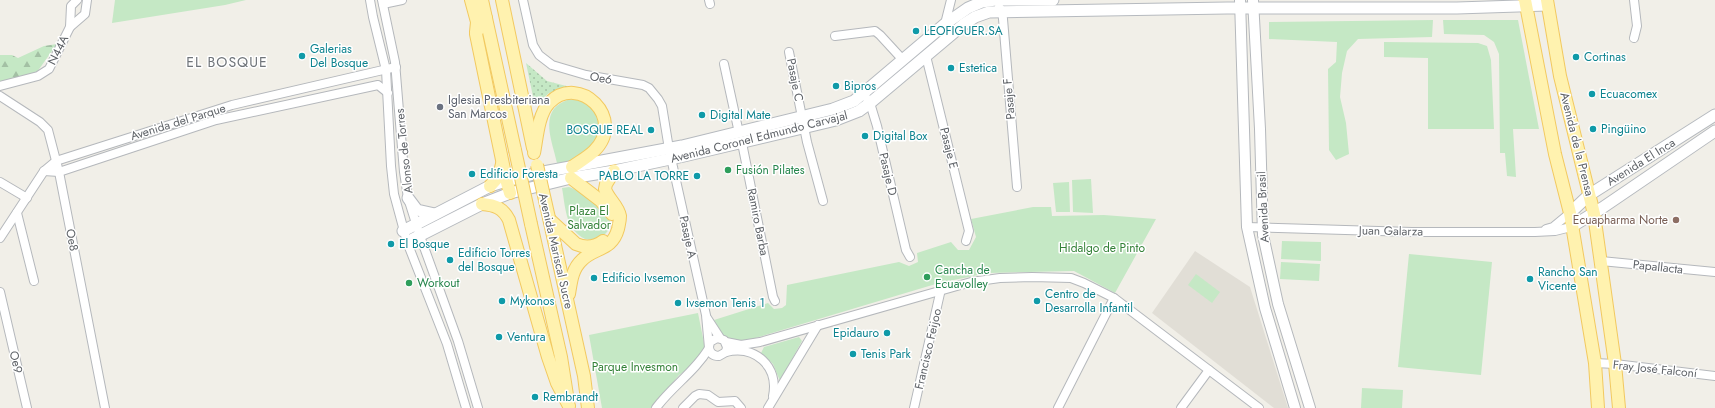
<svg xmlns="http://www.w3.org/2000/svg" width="1715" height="408" font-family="Jost,sans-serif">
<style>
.education{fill:#e1ded6}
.grass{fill:url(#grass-dots)}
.forest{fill:url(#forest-firs)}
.park{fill:#c5e8c5}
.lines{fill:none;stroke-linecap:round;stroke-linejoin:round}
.minor-casing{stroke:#b5b8bc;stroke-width:10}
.tertiary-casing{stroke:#b5b8bc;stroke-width:12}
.secondary-casing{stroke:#b6babf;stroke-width:13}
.primary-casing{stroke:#f2c960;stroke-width:14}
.minor{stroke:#fff;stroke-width:8}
.tertiary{stroke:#fff;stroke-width:10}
.secondary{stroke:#fff;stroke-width:11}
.primary{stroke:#fff2af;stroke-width:12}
.primary-bridge-casing{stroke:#f2c960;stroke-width:14;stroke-linecap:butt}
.primary-bridge{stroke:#fff2af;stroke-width:12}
.culture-dot{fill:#0f9aa8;stroke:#fff;stroke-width:1.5}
.worship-dot{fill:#6b7280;stroke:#fff;stroke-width:1.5}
.leisure-dot{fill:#2e9e5b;stroke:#fff;stroke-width:1.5}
.education-dot{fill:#8d6e63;stroke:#fff;stroke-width:1.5}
.labels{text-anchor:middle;stroke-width:3;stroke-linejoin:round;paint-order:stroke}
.culture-label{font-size:12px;fill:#0d838f;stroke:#fff;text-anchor:start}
.street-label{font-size:12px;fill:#5f6368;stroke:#fff}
.worship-label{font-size:12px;fill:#5b616d;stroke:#fff;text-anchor:start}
.leisure-label{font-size:12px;fill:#27864d;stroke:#fff;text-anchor:start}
.park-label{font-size:12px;fill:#348238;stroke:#fff}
.education-label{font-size:12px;fill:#785e54;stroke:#fff;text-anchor:end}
.quarter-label{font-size:14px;letter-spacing:1px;fill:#70757a;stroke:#fff}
</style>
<defs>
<pattern id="grass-dots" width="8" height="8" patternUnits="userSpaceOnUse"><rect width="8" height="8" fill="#c5e8c5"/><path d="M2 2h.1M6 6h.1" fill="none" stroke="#a3c0a4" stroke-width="1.8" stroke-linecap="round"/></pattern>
<pattern id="forest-firs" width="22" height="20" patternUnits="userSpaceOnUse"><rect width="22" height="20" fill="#c5e8c5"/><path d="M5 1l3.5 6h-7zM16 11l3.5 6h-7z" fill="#a3c0a4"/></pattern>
</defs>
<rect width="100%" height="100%" fill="#f1efe8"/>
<!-- education -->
<polygon class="education" points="1195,251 1250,287 1288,408 1274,408 1152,313"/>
<!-- grass -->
<polygon class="grass" points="526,63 547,81 570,87 549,93 535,106"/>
<!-- forest -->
<polygon class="forest" points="57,44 37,72 1,83 0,81 0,55 12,55 18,58 44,46"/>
<!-- park -->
<g class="park">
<polygon points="115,0 246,0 225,5 112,23"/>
<polygon points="1433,20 1432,37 1358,39 1347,51 1342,73 1340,97 1346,123 1349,154 1336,160 1329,150 1328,69 1336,62 1337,42 1269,39 1269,22"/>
<polygon points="1443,20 1518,20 1539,129 1513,129 1516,177 1507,176 1505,153 1500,153 1499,54 1494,42 1484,35 1444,34"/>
<polygon points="1384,42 1478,43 1487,46 1491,60 1494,129 1428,129 1428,58 1384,57"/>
<path d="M581,99L596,107L602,126L595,148L575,161L557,163C553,143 538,112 565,101C569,99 576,99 581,99Z"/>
<polygon points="1091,179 1093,213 1073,212 1072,180"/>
<polygon points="1069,182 1070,212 1056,212 1053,183"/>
<path d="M569,187C583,192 615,209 610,227C609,230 605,235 602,236C589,245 577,237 570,224C565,214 564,199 562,188Z"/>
<polygon points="1033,207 1051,207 1052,216 1104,215 1156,219 1115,293 1074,271 988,273 939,283 742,342 724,337 714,320 768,303 774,309 782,308 786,305 787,285 899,262 909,266 918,262 917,253 951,242 958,250 969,250 976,237 971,219"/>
<polygon points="1282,241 1321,242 1321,261 1281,259"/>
<polygon points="1409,254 1492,262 1481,375 1398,367"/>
<polygon points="1281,262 1320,264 1319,281 1280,279"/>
<polygon points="1196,274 1220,292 1212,303 1188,285"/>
<polygon points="698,313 705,348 692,366 679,375 652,408 602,408 589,335"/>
<polygon points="799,337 802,341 780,381 773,364 761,353 764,347"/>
<polygon points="1362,388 1403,390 1402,408 1361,408"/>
</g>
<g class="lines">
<defs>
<g id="minor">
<polyline points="370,0 373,17 386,70 391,166 394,194 407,242 447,344 466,408"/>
<polyline points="382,0 395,62 404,172 408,198 420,236 458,341 478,408"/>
<path d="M523,0L533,45L539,55L552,65L586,75L643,85L649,88L658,99L662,106L669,149L706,315L709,348C710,354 714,356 719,356L726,352L727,347L724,340L717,338L710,342L709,347"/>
<polyline points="709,0 710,4"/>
<polyline points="383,4 402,0"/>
<polyline points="999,7 1002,11 1003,19 1017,187"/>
<polyline points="945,24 951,0"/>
<polyline points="70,27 85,14 87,0"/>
<polyline points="835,36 875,31 880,35 903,60"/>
<polyline points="1634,38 1637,26 1634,0"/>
<polyline points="789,52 807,142 823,201"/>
<polyline points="926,56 969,231 966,241"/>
<polyline points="724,64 739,133"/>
<polyline points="0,86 38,76 49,69 70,27 71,6 77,0"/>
<polyline points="863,93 870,103 877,126 906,250 910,257"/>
<polyline points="0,96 40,122 48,130 59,172 105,408"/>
<polyline points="742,143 773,297 775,301"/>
<polyline points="44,171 59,172 216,120 378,85 388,93"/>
<polyline points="0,182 27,198"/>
<polyline points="17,213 34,281"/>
<polyline points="1247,227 1412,232 1535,232 1555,231 1571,227"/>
<polyline points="1546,229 1553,227 1570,213"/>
<polyline points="0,238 44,171 56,161 232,105 396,67"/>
<polyline points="1601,261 1715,272"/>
<polyline points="0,292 27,408"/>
<polyline points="707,318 720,338"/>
<polyline points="726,342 741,345 760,342 971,282 1000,278 1032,277 1071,278 1084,283 1114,298 1259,408"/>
<path d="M726,352C755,345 779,366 773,396"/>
<polyline points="1595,363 1615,364 1715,376"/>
<path d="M656,408C672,386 695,372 709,348"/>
<polyline points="683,408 695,396 699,394 708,395 718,402 735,401 741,408"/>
<polyline points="768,408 818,325"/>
<polyline points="914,408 941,289"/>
<polyline points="1058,408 1114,298"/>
<polyline points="1181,408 1209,370"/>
</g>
<g id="tertiary">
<polyline points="1240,0 1247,227 1265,308 1295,408"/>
<polyline points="1253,0 1260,129 1263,235 1278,304 1310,408"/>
</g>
<g id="secondary">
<polyline points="408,198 417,210 435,214"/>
<polyline points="1570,213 1589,195 1715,115"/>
<polyline points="1571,227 1602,208 1715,131"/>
<polyline points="403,231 490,186 506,181 538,173 682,146 833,109 854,101 945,24 968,8 982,2 995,0 1053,0"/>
<polyline points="407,242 482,204 510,193 571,178 614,171 684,156 836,120 859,111 870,103 964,24 975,17 989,12 1227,8 1457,8 1547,5"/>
</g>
<g id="primary">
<polyline points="471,0 477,22 476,32"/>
<polyline points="482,0 515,150"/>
<polyline points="502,0 533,148"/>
<polyline points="1525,0 1555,154 1570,213 1595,363 1598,408"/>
<polyline points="1547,0 1560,76 1594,214 1615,364 1619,408"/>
<polyline points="486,18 481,22 476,34 506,179 510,193"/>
<path d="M534,153C537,138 538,115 549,103C579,72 627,119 594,151C588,157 579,162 572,167"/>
<polyline points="571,178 601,201 612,214"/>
<polyline points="490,186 499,176 502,164"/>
<path d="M482,204C495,205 503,208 509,220L548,357L557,383L569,406"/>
<polyline points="549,218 584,376 588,408"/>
<path d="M550,220L576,244C585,248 595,247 603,241"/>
<polyline points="531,224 561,357 567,395"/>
<path d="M569,294C571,282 572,269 582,260C595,247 612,251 618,229C619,224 620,221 620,216C618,205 608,199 605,189L606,184L614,171"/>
</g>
</defs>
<!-- minor casing -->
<use href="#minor" class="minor-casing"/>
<!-- tertiary casing -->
<use href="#tertiary" class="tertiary-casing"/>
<!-- secondary casing -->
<use href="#secondary" class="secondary-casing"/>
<!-- primary casing -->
<use href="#primary" class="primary-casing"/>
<!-- minor -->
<use href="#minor" class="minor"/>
<!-- tertiary -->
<use href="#tertiary" class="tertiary"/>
<!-- secondary -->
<use href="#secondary" class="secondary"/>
<!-- primary -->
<use href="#primary" class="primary"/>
<defs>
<g id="primary-bridge">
<polyline points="515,150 531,224"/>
<polyline points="537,165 549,218"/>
</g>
</defs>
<!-- primary-bridge casing -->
<use href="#primary-bridge" class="primary-bridge-casing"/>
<!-- primary-bridge -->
<use href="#primary-bridge" class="primary-bridge"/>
</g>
<!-- markers -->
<g class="culture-dot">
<circle cx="916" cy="31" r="4"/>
<circle cx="302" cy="56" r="4"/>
<circle cx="1576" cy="57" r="4"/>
<circle cx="951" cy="68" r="4"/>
<circle cx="836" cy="86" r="4"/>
<circle cx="1592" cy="94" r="4"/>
<circle cx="702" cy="115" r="4"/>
<circle cx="1593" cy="129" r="4"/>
<circle cx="651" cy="130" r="4"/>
<circle cx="865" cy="136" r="4"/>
<circle cx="472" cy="174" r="4"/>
<circle cx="697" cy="176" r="4"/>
<circle cx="391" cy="244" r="4"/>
<circle cx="450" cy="260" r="4"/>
<circle cx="594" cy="278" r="4"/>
<circle cx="1530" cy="279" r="4"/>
<circle cx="502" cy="301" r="4"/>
<circle cx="1037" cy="301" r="4"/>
<circle cx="678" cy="303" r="4"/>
<circle cx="887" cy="333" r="4"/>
<circle cx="499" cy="337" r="4"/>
<circle cx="853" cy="354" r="4"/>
<circle cx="535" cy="397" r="4"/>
</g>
<circle class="worship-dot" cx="440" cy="107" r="4"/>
<g class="leisure-dot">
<circle cx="728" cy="170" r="4"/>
<circle cx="927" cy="277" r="4"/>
<circle cx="409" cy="283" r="4"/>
</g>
<circle class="education-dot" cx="1676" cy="220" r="4"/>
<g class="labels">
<!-- culture labels -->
<g class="culture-label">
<text x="924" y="35">LEOFIGUER.SA</text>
<text x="310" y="53">Galerias<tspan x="310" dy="14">Del Bosque</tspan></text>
<text x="1584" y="61">Cortinas</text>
<text x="959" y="72">Estetica</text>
<text x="844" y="90">Bipros</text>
<text x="1600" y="98">Ecuacomex</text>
<text x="710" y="119">Digital Mate</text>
<text x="1601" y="133">Pingüino</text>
<text x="643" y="134" text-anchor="end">BOSQUE REAL</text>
<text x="873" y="140">Digital Box</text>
<text x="480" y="178">Edificio Foresta</text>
<text x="689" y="180" text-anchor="end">PABLO LA TORRE</text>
<text x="399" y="248">El Bosque</text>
<text x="458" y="257">Edificio Torres<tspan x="458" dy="14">del Bosque</tspan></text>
<text x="1538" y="276">Rancho San<tspan x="1538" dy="14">Vicente</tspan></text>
<text x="602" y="282">Edificio Ivsemon</text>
<text x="1045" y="298">Centro de<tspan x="1045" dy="14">Desarrolla Infantil</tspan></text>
<text x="510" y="305">Mykonos</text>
<text x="686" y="307">Ivsemon Tenis 1</text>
<text x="879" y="337" text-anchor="end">Epidauro</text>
<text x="507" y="341">Ventura</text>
<text x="861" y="358">Tenis Park</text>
<text x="543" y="401">Rembrandt</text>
</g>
<!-- street labels -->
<g class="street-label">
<text transform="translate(58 50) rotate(-63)" y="4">N44A</text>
<text transform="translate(601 78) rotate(10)" y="4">Oe6</text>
<text transform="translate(795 80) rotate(79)" y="4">Pasaje C</text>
<text transform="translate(1009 99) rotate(-95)" y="4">Pasaje F</text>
<text transform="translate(178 122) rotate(-17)" y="4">Avenida del Parque</text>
<text transform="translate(759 137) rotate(-14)" y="4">Avenida Coronel Edmundo Carvajal</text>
<text transform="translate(1577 144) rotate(76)" y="4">Avenida de la Prensa</text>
<text transform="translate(949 148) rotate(76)" y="4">Pasaje E</text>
<text transform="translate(404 151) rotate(-96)" y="4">Alonso de Torres</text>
<text transform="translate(1641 162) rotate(-32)" y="4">Avenida El Inca</text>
<text transform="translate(888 174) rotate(77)" y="4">Pasaje D</text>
<text transform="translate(1263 207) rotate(-93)" y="4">Avenida Brasil</text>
<text transform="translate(758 222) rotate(79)" y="4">Ramiro Barba</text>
<text transform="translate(1391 231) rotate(1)" y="4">Juan Galarza</text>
<text transform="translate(688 237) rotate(78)" y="4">Pasaje A</text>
<text transform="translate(72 240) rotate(79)" y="4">Oe8</text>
<text transform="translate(556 251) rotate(77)" y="4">Avenida Mariscal Sucre</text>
<text transform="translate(1658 267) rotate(6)" y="4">Papallacta</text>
<text transform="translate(928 349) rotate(-77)" y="4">Francisco Feijoo</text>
<text transform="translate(16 362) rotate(77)" y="4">Oe9</text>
<text transform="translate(1655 369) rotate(6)" y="4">Fray José Falconí</text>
</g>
<!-- worship labels -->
<g class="worship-label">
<text x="448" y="104">Iglesia Presbiteriana<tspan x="448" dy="14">San Marcos</tspan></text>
</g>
<!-- leisure labels -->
<g class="leisure-label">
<text x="736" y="174">Fusión Pilates</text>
<text x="935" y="274">Cancha de<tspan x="935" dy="14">Ecuavolley</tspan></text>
<text x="417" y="287">Workout</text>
</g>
<!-- park labels -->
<g class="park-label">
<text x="589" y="215">Plaza El<tspan x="589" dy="14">Salvador</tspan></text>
<text x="1102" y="252">Hidalgo de Pinto</text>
<text x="635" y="371">Parque Invesmon</text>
</g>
<!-- education labels -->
<g class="education-label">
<text x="1668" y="224">Ecuapharma Norte</text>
</g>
<!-- quarter labels -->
<g class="quarter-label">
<text x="227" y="67">EL BOSQUE</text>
</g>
</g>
</svg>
